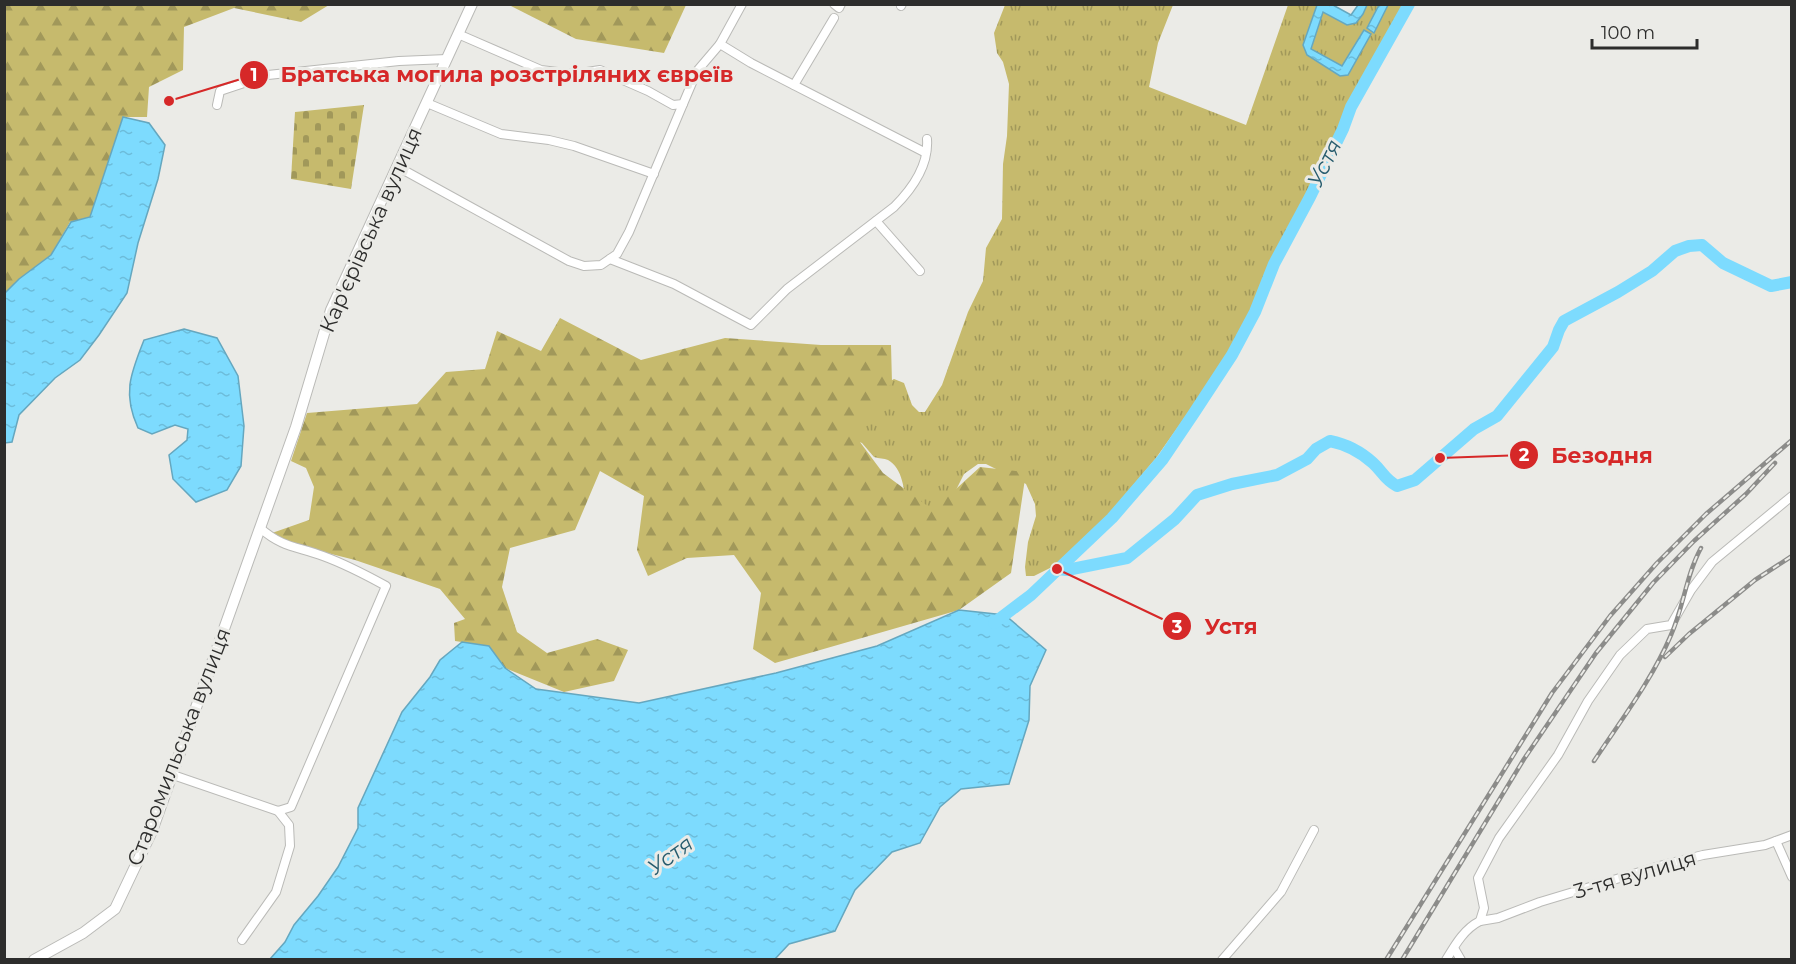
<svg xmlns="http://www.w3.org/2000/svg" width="1796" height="964" font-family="Montserrat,sans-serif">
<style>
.grass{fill:url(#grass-tufts)}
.forest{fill:url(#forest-firs)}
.cemetery{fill:url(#cemetery-stones)}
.water{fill:url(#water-ripples);stroke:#65a7bf;stroke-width:1.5}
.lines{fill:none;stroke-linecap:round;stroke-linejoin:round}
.river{stroke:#7ddbfe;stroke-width:12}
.minor-casing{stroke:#babab7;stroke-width:10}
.tertiary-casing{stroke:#babab7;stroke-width:12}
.minor{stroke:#fff;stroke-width:8}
.tertiary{stroke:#fff;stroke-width:10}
.rail-casing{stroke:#8c8c8a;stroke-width:4.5}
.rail{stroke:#ebebe7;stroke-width:2;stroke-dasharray:7;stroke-linecap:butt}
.labels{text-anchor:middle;stroke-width:6;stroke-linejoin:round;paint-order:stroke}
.street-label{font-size:21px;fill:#2d2d2c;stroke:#ebebe7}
.water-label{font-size:22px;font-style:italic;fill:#275c6e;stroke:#ebebe7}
.leader{fill:none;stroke:#d62828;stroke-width:2}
.callout-dot{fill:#d62828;stroke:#ebebe7;stroke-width:2}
.mark-label{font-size:18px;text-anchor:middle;font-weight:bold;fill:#fff}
.callout-label{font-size:22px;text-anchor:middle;font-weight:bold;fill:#d62828;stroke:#ebebe7;stroke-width:6;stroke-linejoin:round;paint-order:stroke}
</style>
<defs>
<pattern id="grass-tufts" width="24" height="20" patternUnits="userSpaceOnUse" patternTransform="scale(1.5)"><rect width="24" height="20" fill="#c6ba6d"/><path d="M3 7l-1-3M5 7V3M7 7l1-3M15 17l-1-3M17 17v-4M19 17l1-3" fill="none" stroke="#a1985a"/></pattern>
<pattern id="forest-firs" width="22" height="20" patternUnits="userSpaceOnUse" patternTransform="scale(1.5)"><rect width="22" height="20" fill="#c6ba6d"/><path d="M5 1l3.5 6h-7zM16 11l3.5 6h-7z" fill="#a1985a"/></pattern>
<pattern id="cemetery-stones" width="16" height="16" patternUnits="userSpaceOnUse" patternTransform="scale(1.5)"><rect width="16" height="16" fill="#c6ba6d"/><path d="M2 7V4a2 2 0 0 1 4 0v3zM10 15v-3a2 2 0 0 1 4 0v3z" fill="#a1985a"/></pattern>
<pattern id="water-ripples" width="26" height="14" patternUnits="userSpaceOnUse" patternTransform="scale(1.5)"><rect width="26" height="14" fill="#7ddbfe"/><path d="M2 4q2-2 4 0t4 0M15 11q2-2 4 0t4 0" fill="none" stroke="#6cbcda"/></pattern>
</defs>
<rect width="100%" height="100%" fill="#ebebe7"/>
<!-- grass -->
<path class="grass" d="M1005,5H1173L1158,43L1149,87L1246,125L1288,5H1317L1303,45L1340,76L1371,34L1364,30L1342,67L1311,50L1323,12L1347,25L1363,14L1367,5H1379L1368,28L1374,32L1388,5H1406L1348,107L1340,129L1271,264L1253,312L1229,355L1156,458L1108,515L1054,566L1034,576H1026L1025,567L1028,542L1036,516L1035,504L1026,484L986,464H978L964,474L941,520L907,506C904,491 903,468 888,460C884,458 879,459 874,457L862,443L851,439L850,424L887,383L894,379L904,383L912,405L919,412H925L942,385L968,312L983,281L986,248L1002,219L1003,164L1007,136L1009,84L1003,62L997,53L994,33Z"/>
<!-- forest -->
<g class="forest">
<polygon points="5,5 329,5 301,22 234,8 184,27 183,70 149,87 147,117 123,117 90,217 70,222 51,255 19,279 5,293"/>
<polygon points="509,5 686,5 664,53 576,39"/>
<polygon points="560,318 641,360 725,338 821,345 891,345 892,383 851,430 883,473 933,510 980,467 1026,472 1011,573 959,610 775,663 753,649 761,593 734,555 687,558 648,576 637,550 644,496 600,471 575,530 510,548 502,587 517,632 547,653 597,639 628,650 614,681 564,692 505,668 489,646 455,641 454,623 465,619 440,589 355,560 288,543 272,533 309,520 314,487 306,468 291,461 307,413 417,404 446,372 485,369 497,331 541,351"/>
</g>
<!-- cemetery -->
<polygon class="cemetery" points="364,105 351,189 291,179 295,112"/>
<!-- water -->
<g class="water">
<polygon points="1317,5 1333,5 1351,15 1358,5 1367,5 1363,14 1356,23 1347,25 1323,12 1311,49 1342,66 1364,30 1371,34 1348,75 1340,76 1307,55 1303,45"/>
<polygon points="1379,5 1388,5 1374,33 1367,28"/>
<polygon points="123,117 149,123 165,145 158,179 138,243 127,293 99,335 80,360 55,378 19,415 12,442 5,443 5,293 19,279 51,255 71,222 90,217"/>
<path d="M184,329L217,338L238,376L244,426L241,466L227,490L196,502L173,479L169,455L187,440L188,429L175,425L152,434L138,428C122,393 131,373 144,340Z"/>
<polygon points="959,610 1005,615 1046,650 1030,686 1029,720 1009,784 961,789 940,807 920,843 892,852 855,890 835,931 789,944 775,959 270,959 285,942 294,925 318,896 338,867 358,828 358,808 402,712 430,677 440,660 462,642 489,646 505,668 536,689 639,703 776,673 877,646"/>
</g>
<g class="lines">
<!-- river -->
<g class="river">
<path d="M1057,569L1067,570L1127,558L1175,519L1197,495L1232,484L1277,475L1307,459L1316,449L1330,441C1345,444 1361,452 1373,463C1383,472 1384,479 1397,486L1415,480L1474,429L1497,416L1553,347L1559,330L1564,321L1618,292L1652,271L1675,251L1689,246L1702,245L1723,263L1771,286L1792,282"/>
<polyline points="994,623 1031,595 1112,518 1163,459 1194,413 1232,355 1255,312 1274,264 1310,197 1343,129 1351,107 1409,4"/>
</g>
<defs>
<g id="minor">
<polyline points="742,4 720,44 751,63 926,153"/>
<polyline points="834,4 839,8 841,4"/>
<polyline points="901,6 902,4"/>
<polyline points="458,34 541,70 574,74 600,70 648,91 673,105 683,104 697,71 720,44"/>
<polyline points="794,85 834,18"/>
<polyline points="427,103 501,134 549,140 574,146 654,174"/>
<polyline points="217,105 220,91 268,75 399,61 447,59"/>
<polyline points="398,167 569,261 584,266 601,265 617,254 629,232 683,104"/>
<polyline points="876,221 920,271"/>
<path d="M610,259L674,284L751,325L787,289L894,207C912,189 929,166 927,139"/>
<path d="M173,775L278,811L291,807L386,586C366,575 345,564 323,556C296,546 283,548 260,528"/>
<polyline points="1776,841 1792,877"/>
<polyline points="1480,921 1498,918 1540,902 1663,865 1703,855 1765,845 1792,835"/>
<polyline points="242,940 276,892 290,846 289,825 278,811"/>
<polyline points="1454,948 1461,960"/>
<polyline points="1222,960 1281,892 1314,830"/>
<path d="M1446,960C1455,945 1464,929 1480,921L1484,908L1478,878L1499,838L1558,755L1588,701L1620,655L1647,629L1671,625L1691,590L1712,562L1792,496"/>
</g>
<polyline id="tertiary" points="34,960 83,933 115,909 152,831 296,427 331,310 472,4"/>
</defs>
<!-- minor casing -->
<use href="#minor" class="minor-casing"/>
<!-- tertiary casing -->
<use href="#tertiary" class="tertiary-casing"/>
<!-- minor -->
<use href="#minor" class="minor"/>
<!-- tertiary -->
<use href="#tertiary" class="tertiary"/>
<defs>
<g id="rail">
<polyline points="1665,657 1689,634 1755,580 1792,556"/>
<path d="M1594,761C1621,720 1652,680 1671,635C1684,606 1686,575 1701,548"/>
<polyline points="1386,960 1552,693 1610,616 1657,563 1706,514 1792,440"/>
<polyline points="1402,960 1524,759 1596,653 1653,583 1694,541 1746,494 1775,463"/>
</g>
</defs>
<!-- rail casing -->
<use href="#rail" class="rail-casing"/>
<!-- rail -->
<use href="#rail" class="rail"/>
</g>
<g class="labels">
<!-- street labels -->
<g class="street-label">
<text transform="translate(371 230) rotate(-66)" y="7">Кар'єрівська вулиця</text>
<text transform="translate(179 747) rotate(-69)" y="7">Старомильська вулиця</text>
<text transform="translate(1635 875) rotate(-16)" y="7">3-тя вулиця</text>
</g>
<!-- water labels -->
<g class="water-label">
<text transform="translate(1324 163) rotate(-64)" y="8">Устя</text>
<text transform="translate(670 855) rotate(-36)" y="8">Устя</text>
</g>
</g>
<!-- callouts -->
<path class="leader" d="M169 101L254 75M1440 458L1524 455M1057 569L1177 626"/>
<g class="callout-dot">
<circle cx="169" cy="101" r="6"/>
<circle cx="1440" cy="458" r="6"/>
<circle cx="1057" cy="569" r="6"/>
<circle cx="254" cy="75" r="15"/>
<circle cx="1524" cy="455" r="15"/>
<circle cx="1177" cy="626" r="15"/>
</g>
<g class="mark-label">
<text x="254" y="81">1</text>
<text x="1524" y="461">2</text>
<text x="1177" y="633">3</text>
</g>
<g class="callout-label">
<text x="507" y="82">Братська могила розстріляних євреїв</text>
<text x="1602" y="463">Безодня</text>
<text x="1231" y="634">Устя</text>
</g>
<!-- border -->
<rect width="1796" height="964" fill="none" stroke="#2d2d2c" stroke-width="12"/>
<!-- scale -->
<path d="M1592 39v9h105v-9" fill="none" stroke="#2d2d2c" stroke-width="3"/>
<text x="1601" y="39" font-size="18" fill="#2d2d2c" stroke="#ebebe7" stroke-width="4.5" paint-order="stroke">100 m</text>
</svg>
